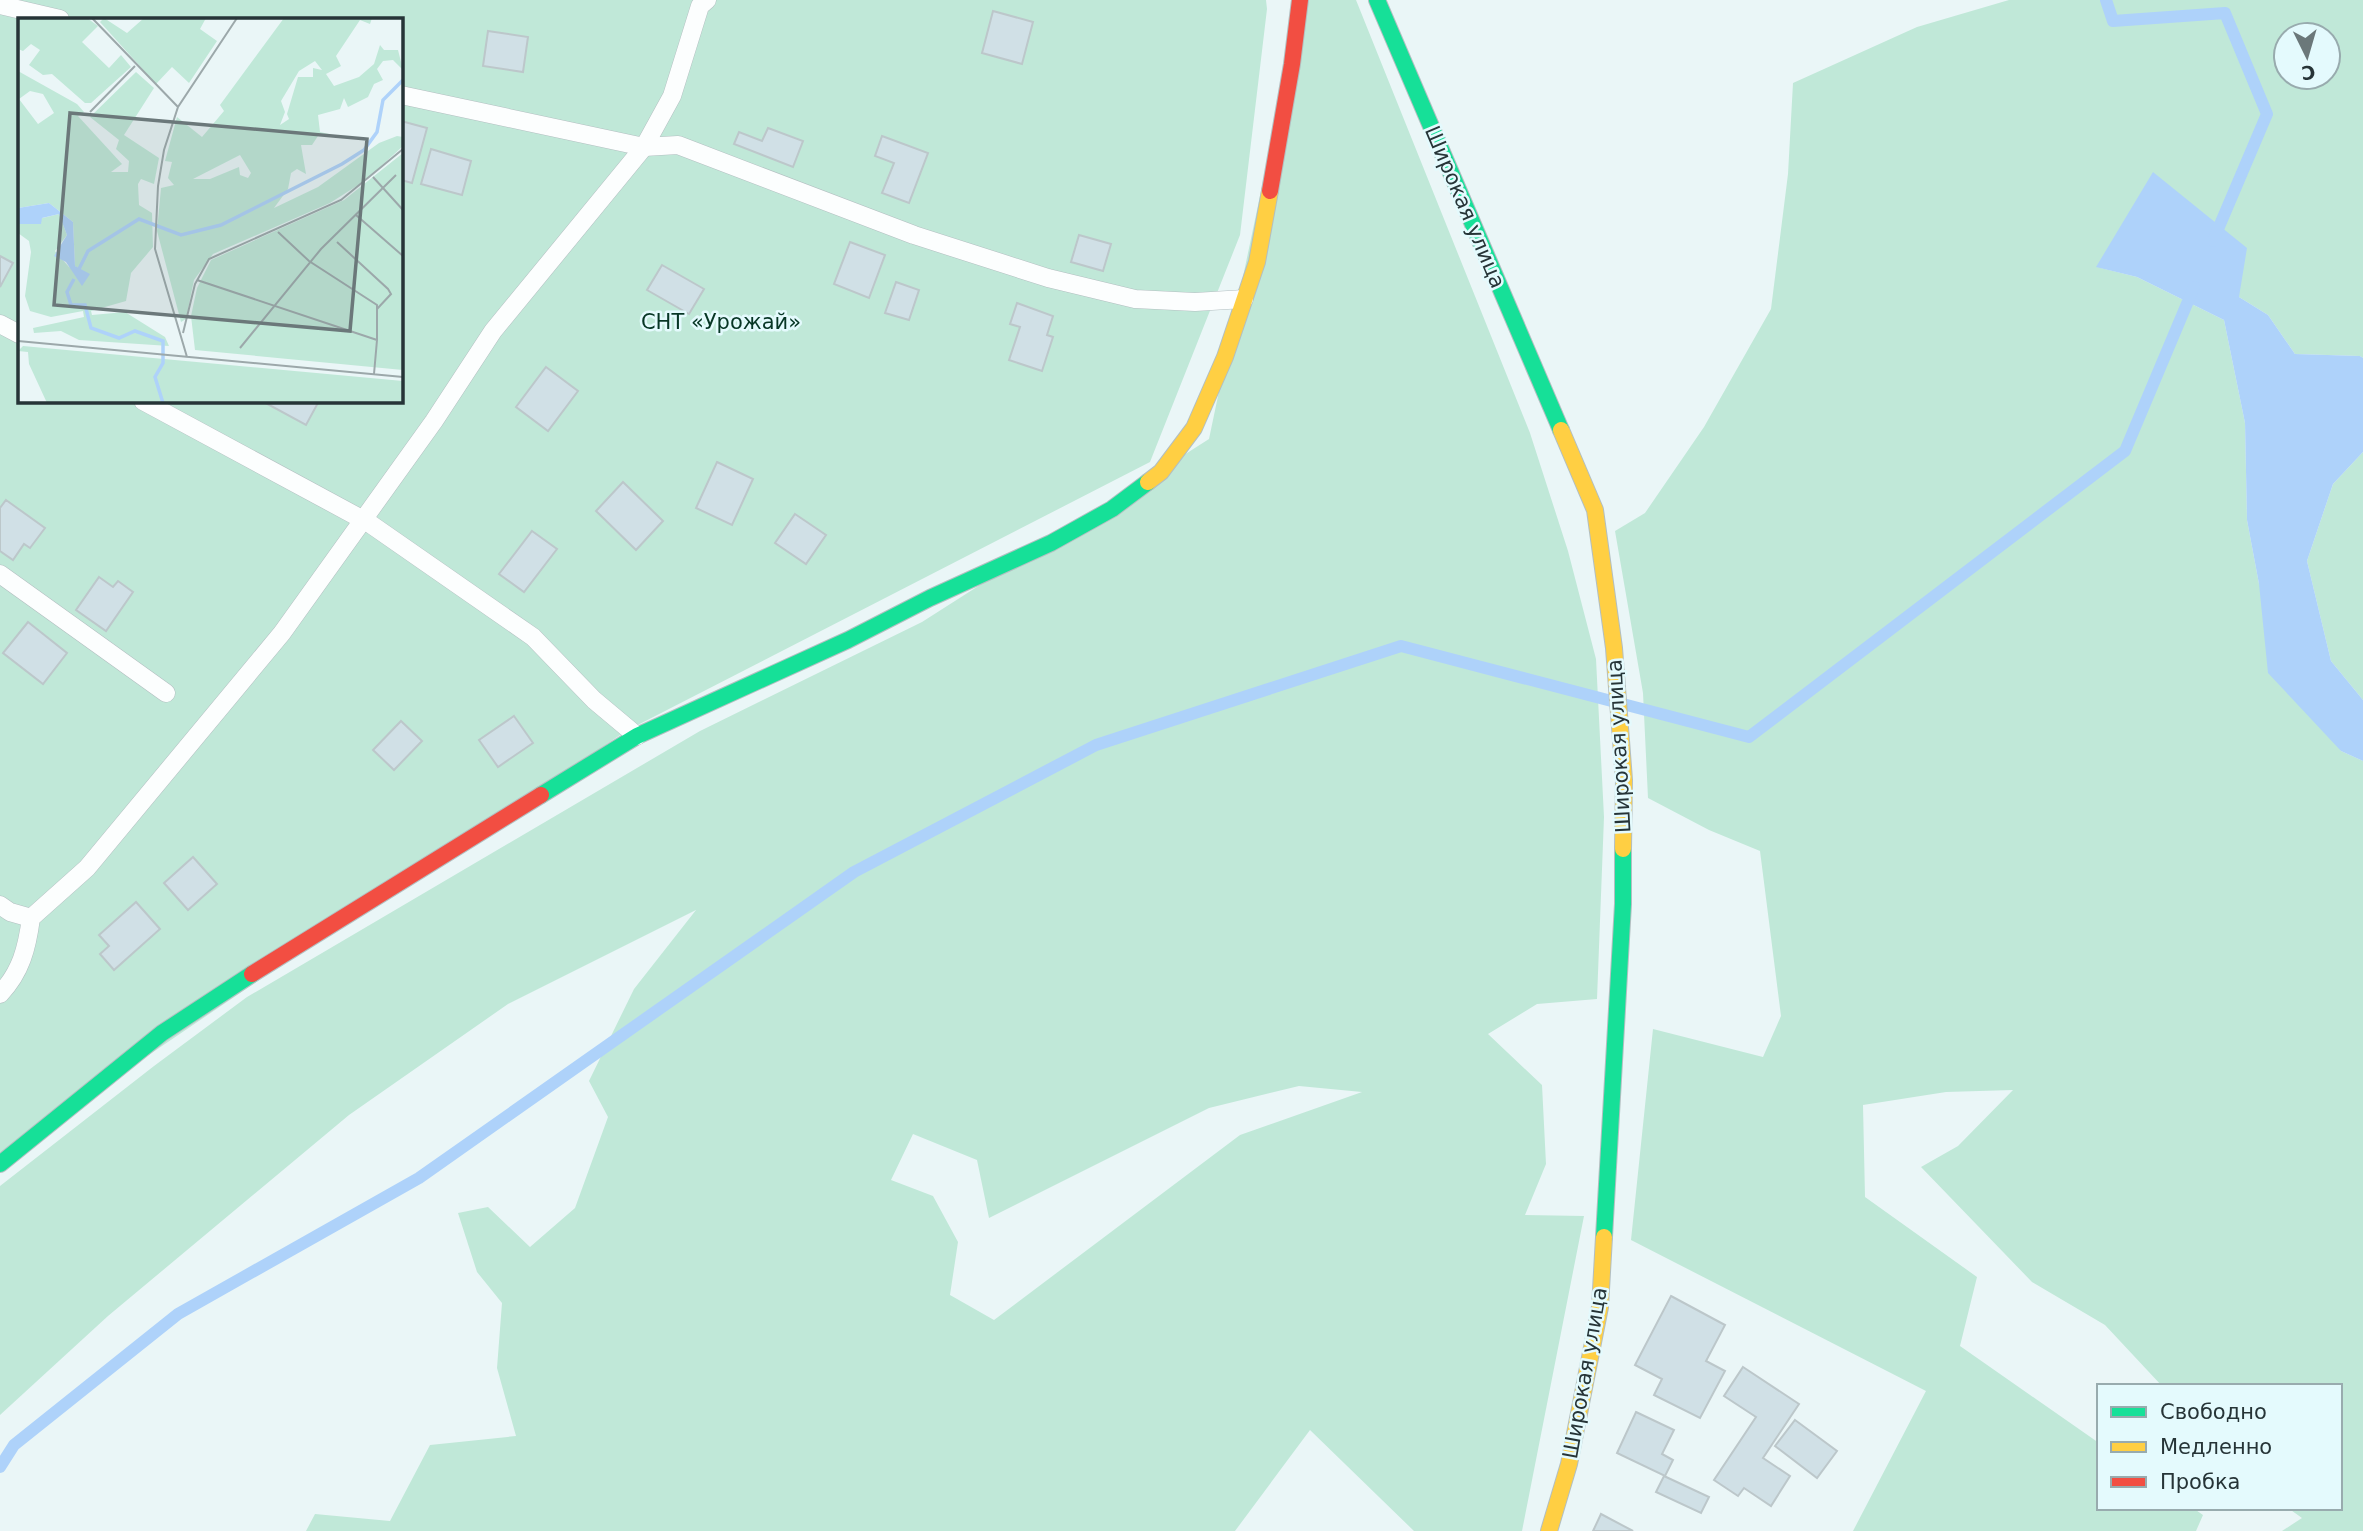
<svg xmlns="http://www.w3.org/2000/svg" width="2363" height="1531" font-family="'DejaVu Sans',sans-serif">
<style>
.green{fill:#c0e8d8;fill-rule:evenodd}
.water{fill:#aed2fa}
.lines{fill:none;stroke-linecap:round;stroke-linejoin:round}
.stream{stroke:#aed2fa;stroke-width:12}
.building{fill:#d0e0e6;stroke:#bcc7ca;stroke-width:2}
.lane-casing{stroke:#b3bfc1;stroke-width:19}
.fast-casing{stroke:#b3bfc1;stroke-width:18}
.slow-casing{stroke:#b3bfc1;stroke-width:18}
.jam-casing{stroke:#b3bfc1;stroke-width:18}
.lane{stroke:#fcfefe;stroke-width:18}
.fast{stroke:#16e098;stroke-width:16}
.slow{stroke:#ffcf43;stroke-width:16}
.jam{stroke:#f24e42;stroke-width:16}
.labels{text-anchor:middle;stroke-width:5;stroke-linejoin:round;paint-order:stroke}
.street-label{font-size:21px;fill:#263437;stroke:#e4fafd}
.park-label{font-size:21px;fill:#073625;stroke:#e4fafd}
.inset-river{fill:none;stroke:#aed2fa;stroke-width:3.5}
.inset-road{fill:none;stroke:#9ca8aa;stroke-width:2}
.view{fill:#6b787a;fill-opacity:0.15;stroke:#6b787a;stroke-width:3.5}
.inset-edge{fill:none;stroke:#263437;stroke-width:3.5}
</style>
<rect width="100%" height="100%" fill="#eaf6f7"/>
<!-- green -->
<g class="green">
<path d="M0,0H1266L1267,9L1240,235L1150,462L626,731L0,1156ZM19,19H401V401H19Z"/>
<path d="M1301,0H1356L1530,433L1568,551L1596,659L1604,817L1597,999L1537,1004L1488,1034L1542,1085L1546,1164L1525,1215L1584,1216L1522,1531H1414L1310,1430L1235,1531H306L315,1514L390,1521L430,1445L516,1436L497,1368L502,1303L477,1272L458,1213L488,1207L530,1247L575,1208L608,1117L589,1081L634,989L696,910L508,1004L349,1115L108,1316L0,1415V1186L154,1066L247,997L700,731L922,622L1209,439ZM1299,1086L1362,1092L1240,1135L994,1320L950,1295L958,1242L933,1196L891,1180L913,1134L977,1160L989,1218L1209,1108Z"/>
<path d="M2009,0H2363V358L2360,356L2295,354L2268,315L2239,297L2097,267L2137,277L2224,320L2245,423L2247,520L2259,584L2341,751L2363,761V1531H2282L2302,1518L2288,1508H2340V1386H2162L2105,1325L2032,1282L1921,1167L1958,1146L2013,1090L1946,1092L1863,1105L1865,1197L1977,1277L1960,1346L2099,1443V1508H2193L2203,1515L2196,1531H1853L1926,1391L1631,1240L1653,1029L1763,1057L1781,1016L1760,851L1709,830L1648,798L1643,693L1615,531L1645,513L1704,427L1771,309L1788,174L1793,83L1917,27ZM2286,35H2328V77H2286Z"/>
<polygon points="2363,452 2363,700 2331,661 2307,561 2333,484"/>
</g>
<!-- water -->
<polygon class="water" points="2153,172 2247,248 2239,297 2268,315 2295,354 2360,356 2363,358 2363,452 2333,484 2307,561 2331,661 2363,700 2363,761 2341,751 2268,673 2259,584 2247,520 2245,423 2224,320 2137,277 2096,267"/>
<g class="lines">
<!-- stream -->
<g class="stream">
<polyline points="2106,0 2113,21 2225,13 2267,114 2213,241"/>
<polyline points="0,1467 14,1445 178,1314 419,1178 854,872 1096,745 1401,646 1749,737 2125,451 2194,287"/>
</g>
</g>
<!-- building -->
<g class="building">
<polygon points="993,11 1033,22 1022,64 982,53"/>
<polygon points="488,31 528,37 523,72 483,66"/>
<polygon points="401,121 427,128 412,183 401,180"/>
<polygon points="768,128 803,141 793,167 734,144 739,132 762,141"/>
<polygon points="882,136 928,153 909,203 882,193 894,163 875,156"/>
<polygon points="431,149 471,161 462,195 421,184"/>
<polygon points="1079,235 1111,244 1103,271 1071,262"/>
<polygon points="850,242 885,255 869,298 834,284"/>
<polygon points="0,256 13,263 0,287"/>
<polygon points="662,265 704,289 689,314 647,290"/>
<polygon points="896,282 919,290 909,320 885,313"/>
<polygon points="1017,303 1053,316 1047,335 1053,337 1042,371 1009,360 1020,327 1010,324"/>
<polygon points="546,367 578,391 548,431 516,407"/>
<polygon points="262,401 319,401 306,425"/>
<polygon points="717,462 753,479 732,525 696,508"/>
<polygon points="623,482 663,521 636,550 596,511"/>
<polygon points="6,500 45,528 30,548 24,544 13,560 0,551 0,508"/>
<polygon points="795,514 826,535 806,564 775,543"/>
<polygon points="532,531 557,549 524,592 499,574"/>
<polygon points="99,577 113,587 118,581 133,592 106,631 76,610"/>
<polygon points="28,622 67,653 43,684 3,653"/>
<polygon points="514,716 533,743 498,767 479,740"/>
<polygon points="401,721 422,741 394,770 373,750"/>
<polygon points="193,857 217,884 188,910 164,883"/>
<polygon points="136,902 160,929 114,970 100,954 109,946 99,935"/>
<polygon points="1671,1296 1725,1325 1706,1361 1725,1371 1700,1418 1654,1395 1662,1379 1635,1365"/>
<polygon points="1743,1367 1799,1404 1763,1458 1790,1476 1771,1506 1744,1488 1738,1496 1714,1480 1756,1417 1724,1396"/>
<polygon points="1636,1412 1674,1430 1662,1454 1673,1460 1665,1476 1617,1453"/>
<polygon points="1795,1420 1837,1451 1817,1478 1775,1446"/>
<polygon points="1664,1476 1709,1497 1701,1513 1656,1492"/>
<polygon points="1601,1514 1633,1531 1593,1531"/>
</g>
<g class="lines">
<defs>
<g id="lane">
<polyline points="0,5 60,19"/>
<polyline points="401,95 644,147 678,145 914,235 1048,278 1135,299 1195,302 1244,299"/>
<polyline points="0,324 19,334"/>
<polyline points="143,401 369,523 533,637 594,700 637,736"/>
<polyline points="0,574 166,693"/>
<polyline points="0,905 10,912 31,918"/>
<path d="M0,994C21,972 27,948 31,918L87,868L282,633L434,421L493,331L644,147L672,96L700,6L707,0"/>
</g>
<g id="fast">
<polyline points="1377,0 1561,430"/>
<polyline points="541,795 637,736 848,640 930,598 1051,543 1112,509 1148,482"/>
<polyline points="0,1164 162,1033 252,974"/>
<polyline points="1604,1237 1623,904 1623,849"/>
</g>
<g id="slow">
<polyline points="1561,430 1595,510 1614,648 1624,780 1623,849"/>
<polyline points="1148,482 1161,472 1194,428 1225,357 1257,262 1270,191"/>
<polyline points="1549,1531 1569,1464 1600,1307 1604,1237"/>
</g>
<g id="jam">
<polyline points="1270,191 1292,64 1300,0"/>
<polyline points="252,974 541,795"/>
</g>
</defs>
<!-- lane casing -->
<use href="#lane" class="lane-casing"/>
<!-- fast casing -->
<use href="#fast" class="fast-casing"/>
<!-- slow casing -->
<use href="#slow" class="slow-casing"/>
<!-- jam casing -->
<use href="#jam" class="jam-casing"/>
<!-- lane -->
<use href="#lane" class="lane"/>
<!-- fast -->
<use href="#fast" class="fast"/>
<!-- slow -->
<use href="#slow" class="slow"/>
<!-- jam -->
<use href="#jam" class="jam"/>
</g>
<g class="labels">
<!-- street labels -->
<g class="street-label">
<text transform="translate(1465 207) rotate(67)" y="7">Широкая улица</text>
<text transform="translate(1619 746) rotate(-93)" y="7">Широкая улица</text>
<text transform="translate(1585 1373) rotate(-80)" y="7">Широкая улица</text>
</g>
<!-- park labels -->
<g class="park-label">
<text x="721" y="329">СНТ «Урожай»</text>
</g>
</g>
<!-- overview -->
<g transform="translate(18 18)">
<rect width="385" height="385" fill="#eaf6f7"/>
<path d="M0,0H69L80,8L64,24L91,50L103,37L113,49L73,85H67L34,56L25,57L11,47L22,32L13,26L5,33L0,31ZM86,0L109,15L126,0H188L182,11L199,23L171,65L154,49L138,66L82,4ZM266,0H354L352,6L342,2L318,38L323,48L308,56L316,68L341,59L356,46L362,27L366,32H380L385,52L375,42L365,43L359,51L365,62L356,66L350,79L330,89L326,80L322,91L300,97L302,114L311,116L300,118L294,127H283L288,156L279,151L273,155L270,171L256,190L300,169L361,125L379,118L385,119V128L348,162L312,185L195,236L176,262L168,301L163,304L139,213L143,170L156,167L150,160L154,144L147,143L159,99L184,119L206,93L202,87ZM297,43L304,52L295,50V59H280L269,96L271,101L262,107L267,94L263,83L281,53ZM222,137L233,155L230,160L222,157L221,149L192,161H175ZM0,53L59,86L66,94L60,98L104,146L93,154H110L111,143L98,131L101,122L72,99L118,54L136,70L106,117L141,140L136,166L123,161L120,166L121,187L134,195L135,229L113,255L108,283L73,293L74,297L107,294L147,319L151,328L61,322L43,313L16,315L15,310L66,299L65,293L33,299L12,293L7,278L13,234L11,223L0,215V206L41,196L49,217L37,233L51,249L67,255L57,248L55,204L31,185L0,190ZM12,73L25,76L36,95L20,106L1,81ZM385,135V352L177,332L173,298L179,270L193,242L326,182ZM5,328L385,363V385H29L11,346L10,334L0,333Z" fill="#c0e8d8" fill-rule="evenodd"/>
<path d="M31,185L55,204L57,248L72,256L64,268L48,244L36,238L49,217L41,196L24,200L23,206H0V190Z" fill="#aed2fa"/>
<path class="inset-river" d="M60,253L70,233L121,201L163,217L203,207L324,146L346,132L359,114L365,82L385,62M56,261L49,274L53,287H67L73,310L101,320L117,313L145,323V345L137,359L145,385"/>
<path class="inset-road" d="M74,0L160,89M72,94L117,48M355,159L385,192M338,197L385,238M260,214L291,243L359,287V322M319,224L370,271L373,276L359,291M179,262L359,322L356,356M165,315L177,266L191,241L323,182L385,131M0,323L385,359M222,330L303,231L378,157M169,339L137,231L140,168L146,132L160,89L219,0"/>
<path class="view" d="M52,95L349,121L332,313L36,287Z"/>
<rect width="385" height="385" class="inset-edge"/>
</g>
<!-- legend -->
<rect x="2097" y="1384" width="245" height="126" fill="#e4fafd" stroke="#98abae" stroke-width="2"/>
<rect x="2111" y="1407" width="35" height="10" fill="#16e098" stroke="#98abae" stroke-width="2"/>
<text x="2160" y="1419" font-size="21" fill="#263437">Свободно</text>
<rect x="2111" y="1442" width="35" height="10" fill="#ffcf43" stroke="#98abae" stroke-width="2"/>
<text x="2160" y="1454" font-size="21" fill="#263437">Медленно</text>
<rect x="2111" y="1477" width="35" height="10" fill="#f24e42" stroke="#98abae" stroke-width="2"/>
<text x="2160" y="1489" font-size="21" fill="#263437">Пробка</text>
<!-- north arrow -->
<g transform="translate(2307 56) rotate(175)"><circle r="33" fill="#e4fafd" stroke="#98abae" stroke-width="2"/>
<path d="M0-5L12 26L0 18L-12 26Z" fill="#6b787a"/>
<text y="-10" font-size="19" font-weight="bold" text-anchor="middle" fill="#263437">С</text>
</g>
</svg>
